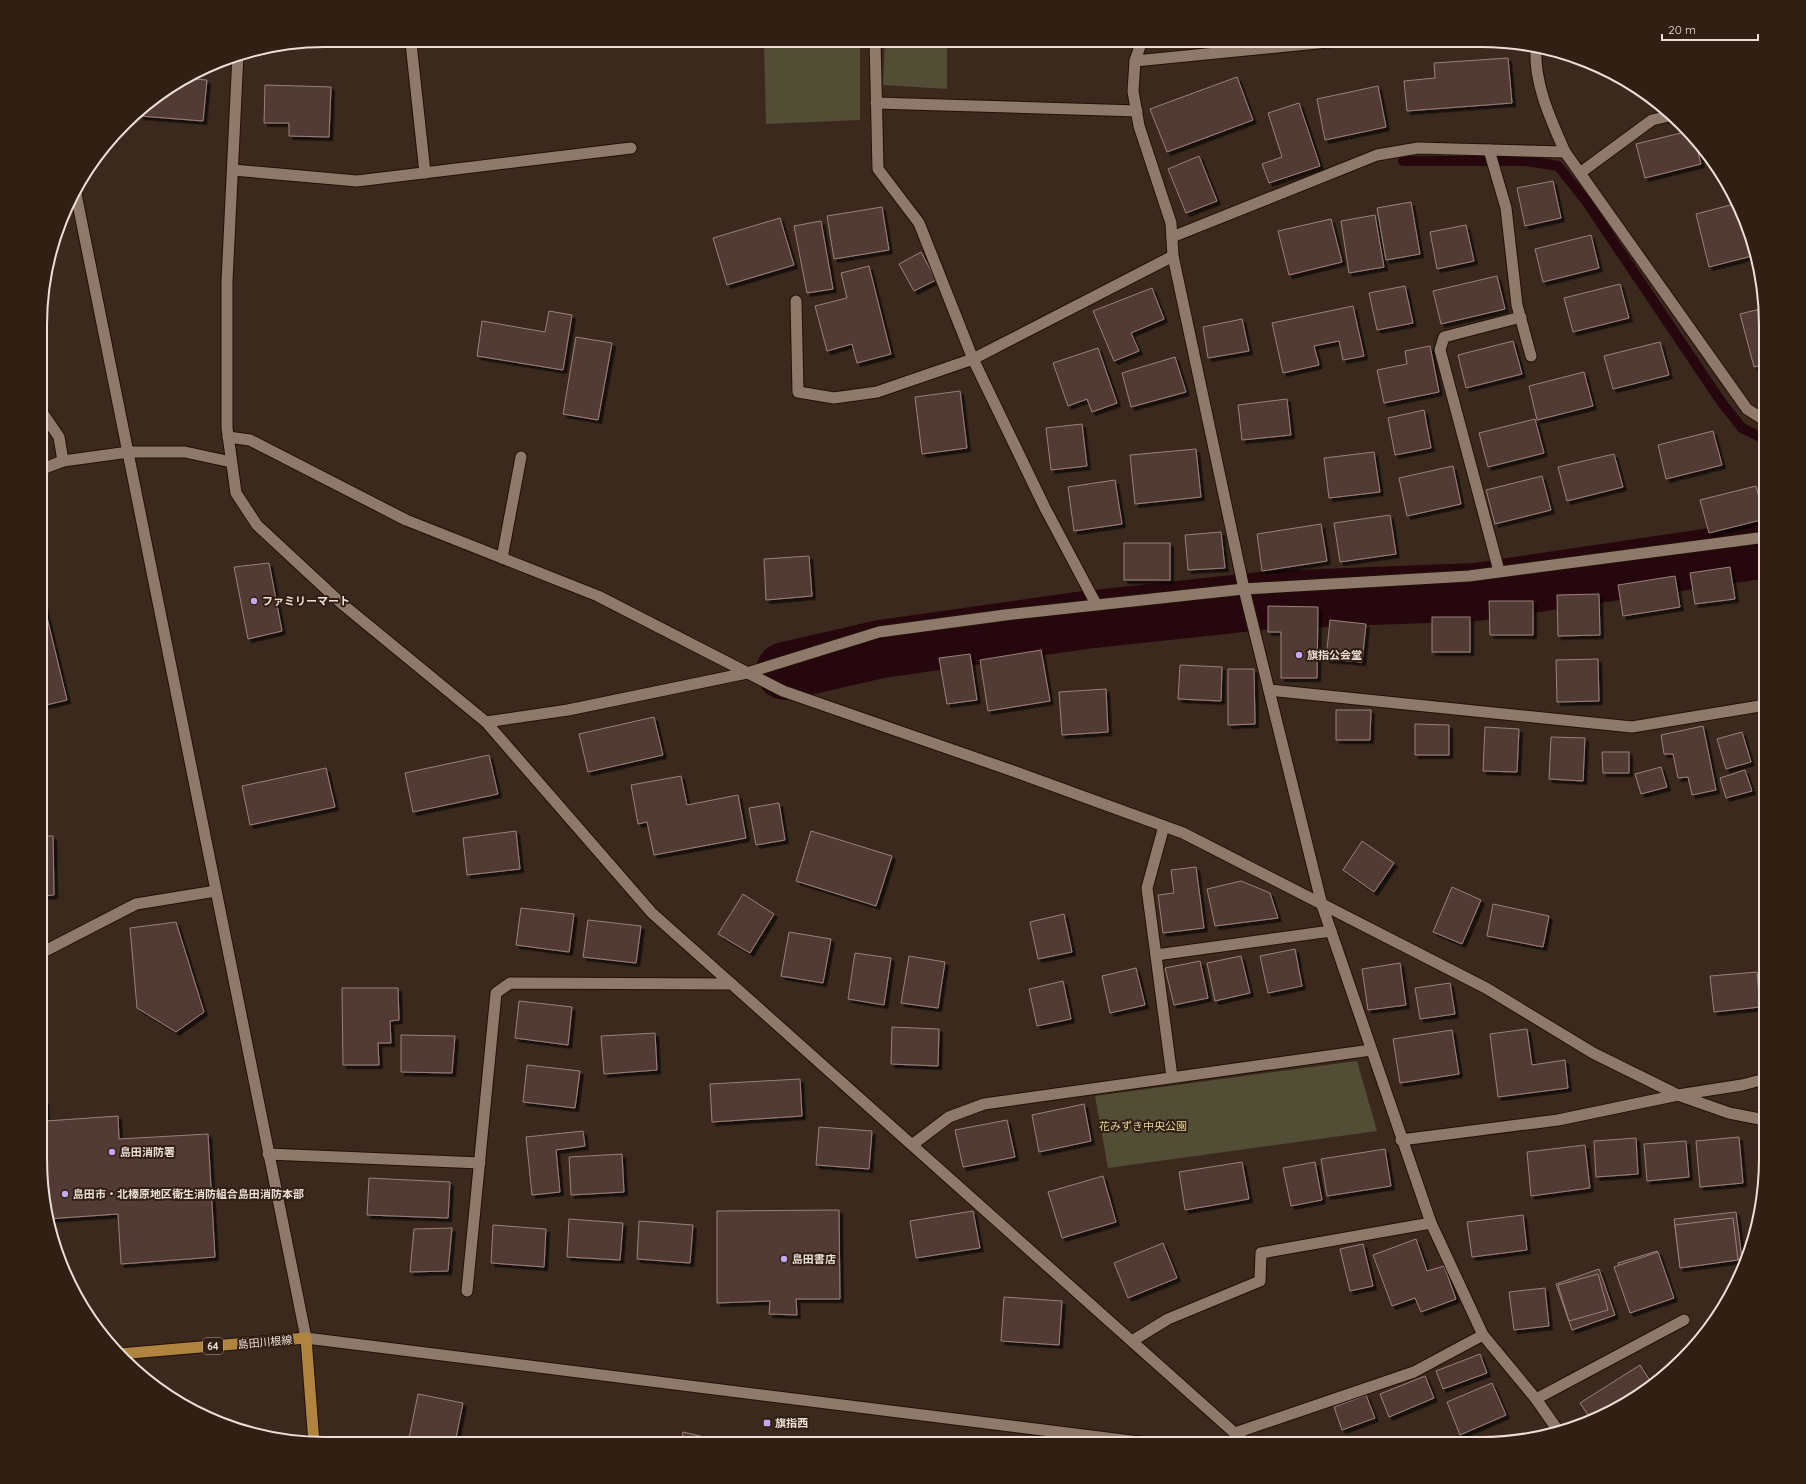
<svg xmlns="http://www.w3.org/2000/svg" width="1806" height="1484" font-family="Quicksand,'Noto Sans JP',sans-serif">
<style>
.green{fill:#524d35}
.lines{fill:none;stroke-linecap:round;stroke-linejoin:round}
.stream{stroke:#26070e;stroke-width:10}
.river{stroke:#26070e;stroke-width:58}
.building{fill:#523b36;stroke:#9b807a;filter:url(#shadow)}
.minor-casing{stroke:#211106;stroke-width:13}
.tertiary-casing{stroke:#211106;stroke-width:13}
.primary-casing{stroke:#211106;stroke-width:13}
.minor{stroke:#8f796b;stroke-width:11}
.tertiary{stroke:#8f796b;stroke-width:11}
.primary{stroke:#b0843f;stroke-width:11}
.poi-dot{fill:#c4a7f1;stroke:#311f13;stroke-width:1.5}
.labels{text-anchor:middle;stroke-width:4;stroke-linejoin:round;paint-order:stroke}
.shield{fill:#311f13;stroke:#b4a59c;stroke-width:1}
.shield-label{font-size:10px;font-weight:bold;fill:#ecdfd7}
.poi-label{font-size:11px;font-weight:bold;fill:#ecdfd7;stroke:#311f13;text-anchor:start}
.park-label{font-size:11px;fill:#e0d596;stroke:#311f13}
.street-label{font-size:11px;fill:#ecdfd7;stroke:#311f13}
.rim{fill:none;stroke:#ecdfd7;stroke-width:2}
</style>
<defs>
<filter id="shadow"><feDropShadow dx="3.5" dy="3.5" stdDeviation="0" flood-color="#0009"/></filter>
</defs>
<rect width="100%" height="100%" fill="#3b291d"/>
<!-- green -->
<g class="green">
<polygon points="764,40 839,40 860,42 860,120 766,124"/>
<polygon points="885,40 947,40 947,89 883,85"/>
<polygon points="1357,1061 1377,1131 1108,1168 1095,1096"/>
</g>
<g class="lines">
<!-- stream -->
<polyline class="stream" points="1403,161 1526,161 1558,166 1586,201 1722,403 1742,428 1766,440"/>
<!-- river -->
<polyline class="river" points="785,671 881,649 1085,620 1270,600 1476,592 1766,549"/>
</g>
<!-- building -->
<g class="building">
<polygon points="1508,58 1512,103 1407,111 1404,81 1435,78 1434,63"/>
<polygon points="1237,77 1253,120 1167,152 1150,109"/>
<polygon points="182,78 207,80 203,121 140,116 141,108"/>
<polygon points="265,85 331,87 329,137 289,136 289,123 264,123"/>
<polygon points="1378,86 1386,127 1325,140 1317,99"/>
<polygon points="1299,103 1320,166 1269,183 1262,164 1282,157 1268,113"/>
<polygon points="1689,131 1694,137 1701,164 1645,178 1636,144"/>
<polygon points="1199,156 1217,201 1186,213 1168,169"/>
<polygon points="1553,181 1561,218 1525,226 1517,188"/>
<polygon points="1411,202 1420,254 1386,260 1377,208"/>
<polygon points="1738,203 1744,216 1756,255 1709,267 1696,214"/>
<polygon points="882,207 889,250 834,259 827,216"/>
<polygon points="1375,215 1384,267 1349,273 1341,221"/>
<polygon points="780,218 794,265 727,285 713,238"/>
<polygon points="1331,219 1342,262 1289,275 1278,231"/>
<polygon points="821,221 833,289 807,293 794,226"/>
<polygon points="1466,225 1474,261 1437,269 1430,232"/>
<polygon points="1591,235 1599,268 1543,282 1535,249"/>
<polygon points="921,252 936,280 914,291 899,264"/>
<polygon points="869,266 891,354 857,363 852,344 827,351 815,306 847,298 841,273"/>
<polygon points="1497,276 1505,309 1441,324 1433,291"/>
<polygon points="1620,284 1629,318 1573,332 1564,298"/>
<polygon points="1405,286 1413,323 1377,330 1369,293"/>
<polygon points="1152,288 1164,319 1131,333 1139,351 1114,361 1093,311"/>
<polygon points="1353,306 1364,356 1343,360 1339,341 1314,346 1319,365 1283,373 1272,323"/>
<polygon points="1764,308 1766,364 1754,367 1740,314"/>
<polygon points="549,311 572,315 563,370 477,356 482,321 545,332"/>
<polygon points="1242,319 1249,351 1208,358 1203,327"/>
<polygon points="576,337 612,343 598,420 563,414"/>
<polygon points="1513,341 1522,374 1466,388 1458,355"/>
<polygon points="1660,342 1669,375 1613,389 1604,356"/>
<polygon points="1430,346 1439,392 1384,403 1377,370 1407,364 1405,351"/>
<polygon points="1098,348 1117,403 1092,412 1087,399 1068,406 1053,363"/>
<polygon points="1175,357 1186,392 1131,407 1122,373"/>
<polygon points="1584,372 1593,406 1537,420 1529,386"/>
<polygon points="960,391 967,448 922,454 915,397"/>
<polygon points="1287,399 1291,435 1242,440 1238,405"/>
<polygon points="1424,410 1431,448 1395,455 1388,418"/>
<polygon points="1535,419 1544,453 1488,467 1479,433"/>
<polygon points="1082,424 1087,466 1051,470 1046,428"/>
<polygon points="1713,431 1722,465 1666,479 1658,445"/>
<polygon points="1196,449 1201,497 1135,504 1130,455"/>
<polygon points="1374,452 1380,492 1329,498 1324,458"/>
<polygon points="1614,454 1623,487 1567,501 1558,467"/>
<polygon points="1453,466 1461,504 1407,516 1399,478"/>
<polygon points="1542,476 1551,510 1495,524 1486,490"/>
<polygon points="1115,480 1122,524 1074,531 1068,487"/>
<polygon points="1756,486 1765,519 1709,533 1700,500"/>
<polygon points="1390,515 1396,554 1340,562 1334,523"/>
<polygon points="1321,524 1327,561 1262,571 1257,534"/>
<polygon points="1221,532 1225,568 1188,570 1185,535"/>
<rect x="1124" y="543" width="46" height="37"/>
<polygon points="809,556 812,596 766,600 764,559"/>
<polygon points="269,563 282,631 248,639 234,567"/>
<polygon points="1730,567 1735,599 1695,604 1690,573"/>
<polygon points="1675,576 1680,607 1623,616 1618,585"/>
<polygon points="1599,594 1600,635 1558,636 1557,595"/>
<polygon points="42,597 67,700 42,706"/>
<polygon points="1489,601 1533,601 1533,635 1490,635"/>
<polygon points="1268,606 1318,607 1317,678 1281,678 1281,632 1268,632"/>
<rect x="1432" y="617" width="38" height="35"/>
<polygon points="1330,620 1366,624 1362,662 1326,659"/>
<polygon points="1041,650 1050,701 988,711 980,660"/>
<polygon points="970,654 977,700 947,704 939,658"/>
<polygon points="1598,659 1599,701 1557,702 1556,660"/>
<polygon points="1180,665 1222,667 1221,701 1178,699"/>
<polygon points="1228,669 1254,669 1255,724 1228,725"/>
<polygon points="1106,689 1108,732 1062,735 1059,692"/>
<polygon points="1336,710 1371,710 1370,740 1336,740"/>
<polygon points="654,717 663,755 588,772 579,734"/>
<polygon points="1415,724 1449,725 1449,755 1415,755"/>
<polygon points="1703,726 1716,790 1692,795 1688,777 1678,778 1673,754 1664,754 1661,735"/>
<polygon points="1485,727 1519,729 1517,772 1483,771"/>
<polygon points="1742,732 1751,762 1726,769 1717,739"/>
<polygon points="1551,737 1585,738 1583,781 1549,779"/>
<polygon points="1602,752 1629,752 1629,773 1603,773"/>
<polygon points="489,755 498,794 413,812 405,773"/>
<polygon points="1661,767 1667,787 1641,794 1635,774"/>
<polygon points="326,768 335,807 250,825 242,786"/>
<polygon points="1745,770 1752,791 1726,798 1720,778"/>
<polygon points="681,776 687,805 738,795 746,838 654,855 647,822 638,824 631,785"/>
<polygon points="779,803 785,840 756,845 749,808"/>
<polygon points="516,831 520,869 467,875 463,838"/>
<polygon points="811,831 892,856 876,906 796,881"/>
<polygon points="41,836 53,836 54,895 41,896"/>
<polygon points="1362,841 1394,863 1374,892 1343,870"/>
<polygon points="1196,867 1204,928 1163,933 1158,895 1174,893 1171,870"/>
<polygon points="1241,881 1270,893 1278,918 1215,926 1207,889"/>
<polygon points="1452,887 1481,900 1462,944 1433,932"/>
<polygon points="743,894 774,914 750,953 718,934"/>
<polygon points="1493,904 1549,916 1543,947 1487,936"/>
<polygon points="521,908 574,914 569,952 516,945"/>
<polygon points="1064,914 1072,952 1038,959 1030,922"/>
<polygon points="588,920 641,926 636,963 583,957"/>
<polygon points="176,922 204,1012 176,1032 137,1008 130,928"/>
<polygon points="789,932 831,939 823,983 781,976"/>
<polygon points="1295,949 1302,986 1268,993 1260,956"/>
<polygon points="855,953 891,958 884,1005 848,999"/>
<polygon points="909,956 945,962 938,1008 901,1003"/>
<polygon points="1241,956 1250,993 1215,1001 1207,963"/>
<polygon points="1200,961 1208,998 1174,1005 1165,968"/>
<polygon points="1400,963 1406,1005 1368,1010 1362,969"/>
<polygon points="1136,968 1145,1005 1110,1013 1102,976"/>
<polygon points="1757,972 1760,1007 1714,1012 1710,976"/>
<polygon points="1063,981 1071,1019 1037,1026 1029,989"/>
<polygon points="1450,983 1455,1014 1420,1019 1415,988"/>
<polygon points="342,988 398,988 399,1020 390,1021 391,1043 378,1043 379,1065 343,1065"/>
<polygon points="519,1001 572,1007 568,1045 515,1038"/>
<polygon points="892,1027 939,1029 938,1066 891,1064"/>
<polygon points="1527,1029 1532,1065 1565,1060 1568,1088 1498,1097 1490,1034"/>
<polygon points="1452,1030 1459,1074 1400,1083 1393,1039"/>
<polygon points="655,1033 657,1070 604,1074 601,1036"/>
<polygon points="401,1035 455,1036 452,1073 401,1072"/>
<polygon points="527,1065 580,1071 575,1108 523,1102"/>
<polygon points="800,1079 802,1116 712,1122 710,1084"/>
<polygon points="41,1100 45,1100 46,1121 118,1116 119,1139 208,1134 215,1257 121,1264 118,1214 47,1219 41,1178"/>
<polygon points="1084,1104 1091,1141 1039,1152 1032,1115"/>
<polygon points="1007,1120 1015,1157 963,1167 955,1130"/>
<polygon points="819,1127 872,1131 869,1169 816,1165"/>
<polygon points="583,1131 585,1146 556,1150 560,1192 532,1195 526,1137"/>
<polygon points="1739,1137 1743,1183 1700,1187 1696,1141"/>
<polygon points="1636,1138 1638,1174 1596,1177 1594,1141"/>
<polygon points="1686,1141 1689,1177 1647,1181 1644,1144"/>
<polygon points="1585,1145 1590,1188 1531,1196 1527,1152"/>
<polygon points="1385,1149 1391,1186 1327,1196 1321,1159"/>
<polygon points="622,1154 624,1192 571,1195 569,1157"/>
<polygon points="1242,1162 1249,1199 1185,1210 1179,1172"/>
<polygon points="1315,1162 1322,1200 1291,1206 1283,1168"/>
<polygon points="1103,1176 1116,1222 1062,1238 1048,1192"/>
<polygon points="369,1178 450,1182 448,1218 367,1215"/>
<polygon points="839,1210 840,1299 796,1299 797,1315 769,1314 770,1301 717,1303 717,1211"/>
<polygon points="973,1211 980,1248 916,1258 910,1221"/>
<polygon points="1736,1212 1742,1259 1680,1267 1674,1219"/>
<polygon points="1523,1215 1527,1250 1472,1257 1467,1222"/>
<polygon points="1733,1218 1738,1260 1680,1268 1675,1225"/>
<polygon points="569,1219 623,1223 620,1260 567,1257"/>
<polygon points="639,1221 693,1225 690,1263 637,1259"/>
<polygon points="493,1225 546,1229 544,1267 491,1263"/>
<polygon points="452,1228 448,1271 410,1272 414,1229"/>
<polygon points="1416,1239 1427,1271 1444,1266 1456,1299 1421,1312 1415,1298 1392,1306 1373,1255"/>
<polygon points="1163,1243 1177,1278 1128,1298 1114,1263"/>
<polygon points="1363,1244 1373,1286 1350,1291 1340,1249"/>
<polygon points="1657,1251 1667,1288 1628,1298 1618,1263"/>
<polygon points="1658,1252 1674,1298 1630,1313 1614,1267"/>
<polygon points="1599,1269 1615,1315 1572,1330 1556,1284"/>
<polygon points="1598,1274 1608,1310 1569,1321 1558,1285"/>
<polygon points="1545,1288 1549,1326 1514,1330 1509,1292"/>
<polygon points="1004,1297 1062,1301 1059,1345 1001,1341"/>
<polygon points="1692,1347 1683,1360 1679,1355"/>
<polygon points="1480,1354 1487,1373 1443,1389 1436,1371"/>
<polygon points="1640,1365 1653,1385 1640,1396 1592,1421 1580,1403"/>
<polygon points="1425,1376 1434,1398 1389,1417 1380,1394"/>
<polygon points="1492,1383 1506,1415 1460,1435 1447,1402"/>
<polygon points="418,1394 463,1403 455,1443 408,1443"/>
<polygon points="1366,1395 1375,1418 1342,1430 1334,1407"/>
<polygon points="683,1432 734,1444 681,1444"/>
<polygon points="766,1439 789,1444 765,1444"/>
</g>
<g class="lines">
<defs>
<g id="minor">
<polyline points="875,40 878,169 919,223 973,359 1045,508 1096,604"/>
<polyline points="1142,40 1135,61 1133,91 1139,126 1171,223 1173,256 1244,589 1322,905 1431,1223 1483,1335 1536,1399 1559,1432"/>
<polyline points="411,43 425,173"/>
<path d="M1536,49C1534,84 1551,120 1565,152"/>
<polyline points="238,54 227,281 227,428 236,493 257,525 341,603 486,722 652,913 1247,1444"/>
<polyline points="1135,61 1338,41"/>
<polyline points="876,103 1137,111"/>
<polyline points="1489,150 1506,208 1517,305 1531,356"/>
<polyline points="233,170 357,181 631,148"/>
<polyline points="1580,173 1652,120 1673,115"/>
<polyline points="1172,237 1377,155 1418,148 1565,152 1747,409 1766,421"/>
<polyline points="796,301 798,392 834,398 877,392 973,359 1173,256"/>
<polyline points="42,412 59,437 63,461"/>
<polyline points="228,437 250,440 406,520 598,596 783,691 1013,771 1183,833 1486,988 1593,1053 1678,1095 1729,1113 1765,1120"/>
<polyline points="42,469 63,461 129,452 185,452 231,462"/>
<polyline points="502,558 521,457"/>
<polyline points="1499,571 1440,350 1444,337 1521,317"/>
<polyline points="1269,690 1632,727 1766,705"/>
<polyline points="486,722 568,710 747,673 879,632 1005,615 1244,589 1469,576 1766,537"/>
<polyline points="1164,826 1147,888 1172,1077"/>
<polyline points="41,953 136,904 216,891"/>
<polyline points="1156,955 1331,931"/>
<polyline points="1401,1140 1558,1120 1678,1095 1742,1085 1765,1079"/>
<polyline points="912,1145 949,1117 984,1104 1371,1050"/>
<polyline points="268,1154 480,1163"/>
<polyline points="467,1291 496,993 510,983 732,984"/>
<polyline points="1132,1341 1168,1319 1260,1281 1261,1253 1431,1223"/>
<polyline points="1536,1399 1684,1320"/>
<polyline points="1235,1433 1414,1372 1483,1335"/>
</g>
<polyline id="tertiary" points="75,189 306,1338 1155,1444"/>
<polyline id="primary" points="119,1354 306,1338 314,1443"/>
</defs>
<!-- minor casing -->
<use href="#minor" class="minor-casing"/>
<!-- tertiary casing -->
<use href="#tertiary" class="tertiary-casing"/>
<!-- primary casing -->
<use href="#primary" class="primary-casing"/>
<!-- minor -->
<use href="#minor" class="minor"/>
<!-- tertiary -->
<use href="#tertiary" class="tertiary"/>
<!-- primary -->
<use href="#primary" class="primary"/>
</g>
<!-- markers -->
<g class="poi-dot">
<circle cx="254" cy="601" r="4"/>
<circle cx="1299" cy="655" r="4"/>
<circle cx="112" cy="1152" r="4"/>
<circle cx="65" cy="1194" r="4"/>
<circle cx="784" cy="1259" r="4"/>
<rect x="763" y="1419" width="8" height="8" rx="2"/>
</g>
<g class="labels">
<!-- shield labels -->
<rect class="shield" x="203" y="1338" width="20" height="16" rx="3"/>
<g class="shield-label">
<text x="213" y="1350">64</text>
</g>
<!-- poi labels -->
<g class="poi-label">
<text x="262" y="605">ファミリーマート</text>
<text x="1307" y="659">旗指公会堂</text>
<text x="120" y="1156">島田消防署</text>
<text x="73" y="1198">島田市・北榛原地区衛生消防組合島田消防本部</text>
<text x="792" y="1263">島田書店</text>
<text x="775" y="1427">旗指西</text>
</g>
<!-- park labels -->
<g class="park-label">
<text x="1143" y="1130">花みずき中央公園</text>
</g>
<!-- street labels -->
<g class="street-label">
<text transform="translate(265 1342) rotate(-5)" y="4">島田川根線</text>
</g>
</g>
<!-- crop -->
<path d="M0 0H1806V1484H0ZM325 47H1481A278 278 0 0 1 1759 325V1159A278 278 0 0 1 1481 1437H325A278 278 0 0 1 47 1159V325A278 278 0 0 1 325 47Z" fill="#311f13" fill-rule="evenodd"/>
<path class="rim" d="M325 47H1481A278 278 0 0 1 1759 325V1159A278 278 0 0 1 1481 1437H325A278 278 0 0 1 47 1159V325A278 278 0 0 1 325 47Z"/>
<!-- scale -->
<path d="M1662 34v6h96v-6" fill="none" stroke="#ecdfd7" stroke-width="2"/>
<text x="1668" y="34" font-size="12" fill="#ecdfd7" stroke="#311f13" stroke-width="3" paint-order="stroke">20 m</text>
</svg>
